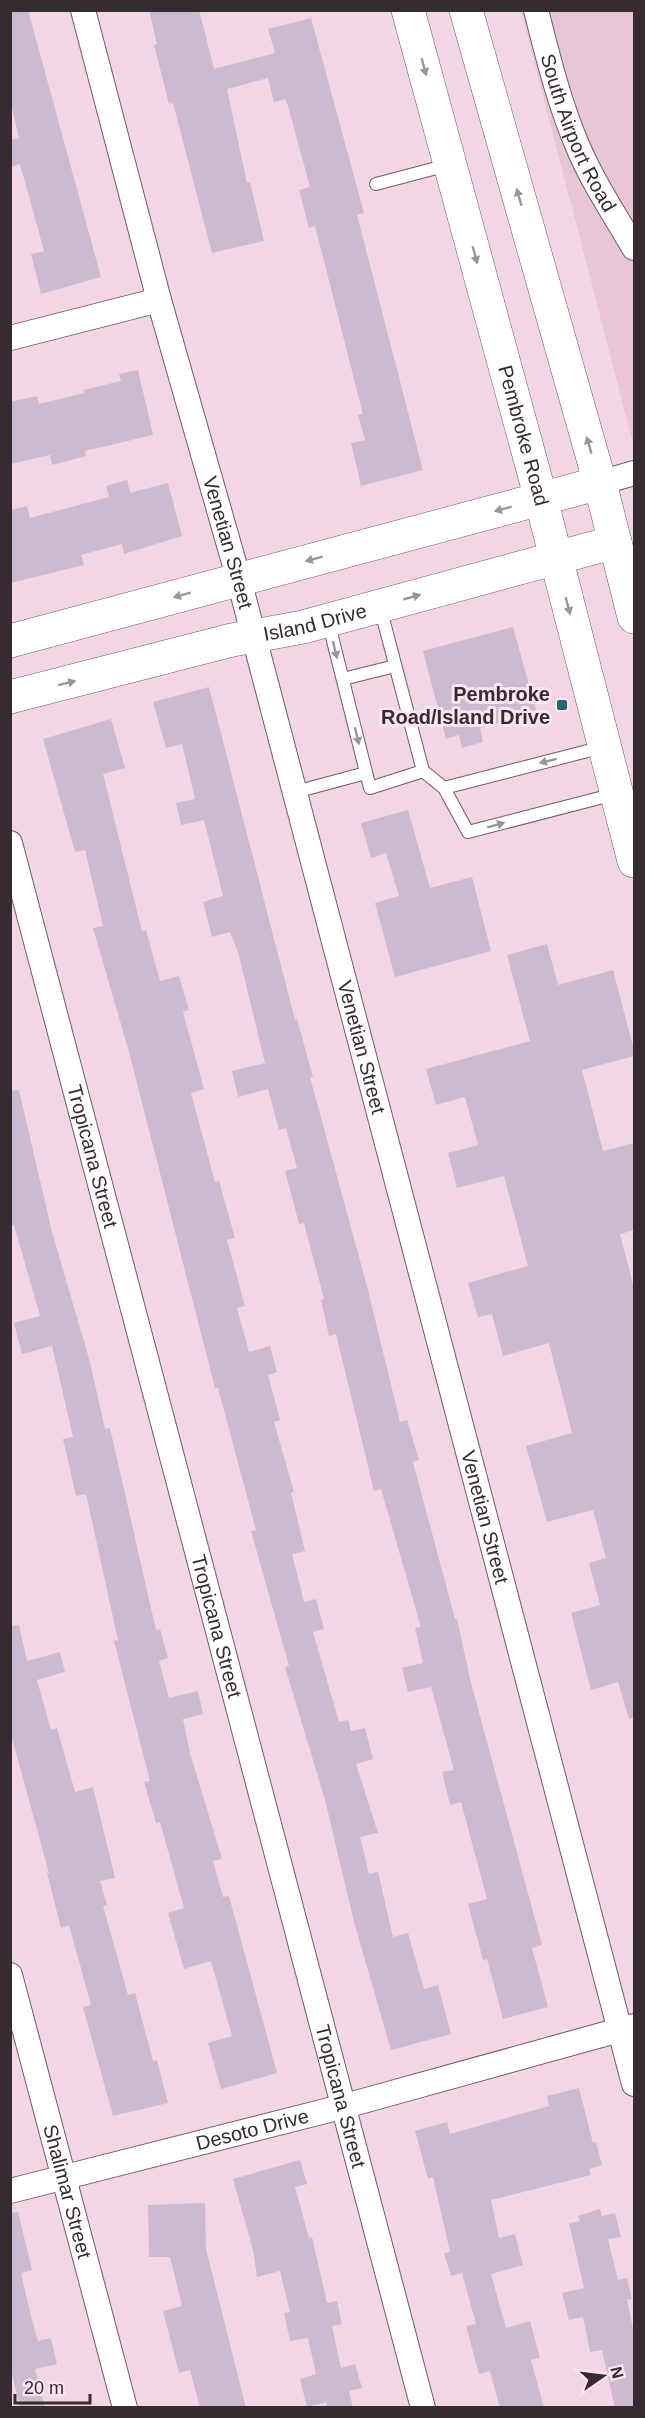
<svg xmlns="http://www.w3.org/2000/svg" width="645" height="2418" font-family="Arial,sans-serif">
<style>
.built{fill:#e8c6d7}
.building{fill:#ccbad0}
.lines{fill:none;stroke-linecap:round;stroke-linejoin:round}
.lane-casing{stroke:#725a67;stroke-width:14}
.street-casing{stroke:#725a67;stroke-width:26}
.secondary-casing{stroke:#725a67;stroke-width:34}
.lane{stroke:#fff;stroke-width:12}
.street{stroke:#fff;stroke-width:24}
.secondary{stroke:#fff;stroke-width:33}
.oneway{fill:#9a9598}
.poi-dot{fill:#226778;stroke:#fce5f1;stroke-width:2}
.labels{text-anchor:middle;stroke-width:6;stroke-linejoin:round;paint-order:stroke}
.street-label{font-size:20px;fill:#362b31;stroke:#fce5f1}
.poi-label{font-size:20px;font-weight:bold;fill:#362b31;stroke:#fce5f1;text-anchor:end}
</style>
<rect width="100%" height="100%" fill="#f3d6e5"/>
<!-- built -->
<polygon class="built" points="521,11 634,11 634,447"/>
<!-- building -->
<g class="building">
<polygon points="10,10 28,10 101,277 41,294 31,254 44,251 20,164 10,167 10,140 19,138 10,99"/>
<polygon points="149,10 199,10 214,69 275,53 268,29 311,18 364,213 357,215 423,470 361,486 351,443 365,440 358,415 363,414 315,226 309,228 299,190 310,187 286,99 274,102 268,78 227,89 247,183 250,182 264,241 212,253 173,103 169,104 154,45 157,44"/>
<polygon points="138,370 153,435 85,451 86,456 52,465 50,455 10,464 10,402 37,396 39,404 84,393 83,390 121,381 119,374"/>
<polygon points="127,480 130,493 168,483 182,536 124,554 122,544 81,555 84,565 10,583 10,510 27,506 30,518 109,497 106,486"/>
<polygon points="513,627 537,713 480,728 483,742 462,748 459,735 446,739 423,651"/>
<polygon points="209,687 295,1020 297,1019 313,1077 310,1077 368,1290 400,1422 407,1420 419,1460 413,1462 455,1619 457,1619 470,1679 542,1945 532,1948 548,2007 503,2019 487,1959 483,1960 468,1904 487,1899 461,1802 450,1805 442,1772 454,1770 431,1687 408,1692 402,1668 423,1663 415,1628 421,1627 381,1489 374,1491 336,1334 329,1336 321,1300 324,1299 304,1223 299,1224 285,1171 297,1168 286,1128 279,1130 268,1089 238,1097 232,1071 265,1063 238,952 230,932 212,937 203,902 223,896 204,820 181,825 176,803 195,799 182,744 166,748 153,702"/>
<polygon points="111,719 125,768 103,774 142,931 146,930 160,981 179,976 189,1010 183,1012 204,1089 191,1093 215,1182 219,1181 235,1238 227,1240 245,1306 237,1308 249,1352 270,1346 277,1372 268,1375 280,1420 274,1422 294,1492 291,1493 305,1551 292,1554 304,1602 316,1599 324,1629 313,1632 339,1722 348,1720 351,1731 365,1728 373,1759 356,1764 378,1833 360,1837 369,1874 378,1872 393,1937 408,1933 424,1989 438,1985 451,2034 391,2050 354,1922 325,1800 285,1667 289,1666 251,1531 256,1530 218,1388 215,1388 129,1052 93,928 103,926 85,850 75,852 43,739"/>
<polygon points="408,810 430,888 472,877 491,951 395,977 375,903 399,896 386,853 371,858 361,823"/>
<polygon points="547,944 558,985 613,970 634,1050 634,1056 582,1070 603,1151 634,1143 634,1230 620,1234 634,1288 634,1718 629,1719 618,1682 591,1690 571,1613 600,1605 589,1563 606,1558 593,1510 547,1522 526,1446 572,1433 549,1343 503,1356 492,1314 478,1317 468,1283 528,1266 504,1176 457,1188 448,1153 478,1145 465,1097 436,1105 426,1069 530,1041 507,955"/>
<polygon points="19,1090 52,1232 90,1362 105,1429 110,1428 156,1630 160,1629 168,1658 159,1661 169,1698 198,1691 203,1714 183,1719 190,1753 222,1859 213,1861 223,1897 229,1896 277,2073 221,2089 208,2043 232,2036 211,1961 184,1969 168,1913 184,1908 160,1822 156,1823 144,1782 150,1781 114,1641 118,1640 86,1494 76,1496 63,1439 73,1437 52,1346 22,1354 14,1323 40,1316 14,1225 10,1226 10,1091"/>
<polygon points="19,1625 27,1661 60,1652 65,1672 37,1680 51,1730 57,1728 75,1792 93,1787 115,1878 100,1881 107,1905 103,1906 128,1995 135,1993 153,2061 157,2060 168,2103 113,2116 83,2007 91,2005 69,1925 61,1928 47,1873 49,1873 10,1731 10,1626"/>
<polygon points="579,2088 593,2143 596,2142 602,2165 589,2169 591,2175 491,2200 499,2238 515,2234 523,2265 491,2274 506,2328 530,2321 540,2358 531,2360 544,2408 500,2408 490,2371 479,2374 466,2326 476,2324 462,2273 451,2276 444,2253 450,2252 433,2177 428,2179 415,2131 447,2122 450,2134 549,2106 547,2096"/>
<polygon points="300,2160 307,2184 295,2187 309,2238 312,2237 327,2303 337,2301 342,2324 332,2326 341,2368 355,2364 362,2388 349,2391 353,2408 328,2408 326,2402 307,2407 300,2379 316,2374 308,2338 290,2341 284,2313 290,2312 280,2271 257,2277 253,2250 233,2179"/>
<polygon points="205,2203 206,2249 246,2408 200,2408 190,2370 179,2373 163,2311 182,2306 170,2257 149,2257 148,2205"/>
<polygon points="600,2209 602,2216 615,2213 621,2237 608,2239 618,2280 627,2278 632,2299 627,2300 634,2334 634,2408 615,2408 602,2350 590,2352 583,2317 569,2320 562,2293 584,2288 569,2223 580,2221 578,2216"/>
<polygon points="18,2212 32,2270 21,2273 31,2316 38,2341 51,2338 57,2364 35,2369 45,2408 20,2408 10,2365 10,2213"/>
</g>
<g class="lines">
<defs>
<g id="lane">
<polyline points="376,184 448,165"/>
<polyline points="380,607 423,771 444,788 468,832 615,794"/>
<polyline points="328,621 370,788 423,771"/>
<polyline points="343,679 395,666"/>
<polyline points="444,788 603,747"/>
<polyline points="295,792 366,773"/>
</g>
<g id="street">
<path id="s1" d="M83,10L159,300L239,580L634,2084"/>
<path id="s2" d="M536,10C548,57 559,103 578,147C593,183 615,215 634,248"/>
<polyline points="10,338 159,300"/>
<polyline points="600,483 634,473"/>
<path id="s3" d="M10,843L423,2408"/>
<path id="s4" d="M10,1975L125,2408"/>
<path id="s5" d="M10,2191L345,2106L634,2026"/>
</g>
<g id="secondary">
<path id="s6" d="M408,10L541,499L634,861"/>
<polyline points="466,10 600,483 634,617"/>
<polyline points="10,641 600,483"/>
<path id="s7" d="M10,697L232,640L303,627L615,542"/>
</g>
</defs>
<!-- lane casing -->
<use href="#lane" class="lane-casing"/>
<!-- street casing -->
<use href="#street" class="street-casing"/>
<!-- secondary casing -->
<use href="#secondary" class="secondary-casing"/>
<!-- lane -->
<use href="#lane" class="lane"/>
<!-- street -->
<use href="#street" class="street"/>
<!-- secondary -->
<use href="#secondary" class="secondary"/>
</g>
<!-- one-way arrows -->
<defs><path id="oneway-solid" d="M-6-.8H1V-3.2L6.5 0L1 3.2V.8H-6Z" transform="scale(1.5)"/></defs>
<g class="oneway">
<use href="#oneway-solid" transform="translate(424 67) rotate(75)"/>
<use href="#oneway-solid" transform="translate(519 197) rotate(-106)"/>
<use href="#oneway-solid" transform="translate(475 255) rotate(75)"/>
<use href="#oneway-solid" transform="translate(589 445) rotate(-106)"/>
<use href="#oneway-solid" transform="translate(503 509) rotate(165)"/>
<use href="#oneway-solid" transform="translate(314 559) rotate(165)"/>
<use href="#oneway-solid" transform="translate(182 595) rotate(165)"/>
<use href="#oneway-solid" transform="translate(412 597) rotate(-16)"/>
<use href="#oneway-solid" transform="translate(568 606) rotate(75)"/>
<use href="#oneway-solid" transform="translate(335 650) rotate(76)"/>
<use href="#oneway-solid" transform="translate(67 683) rotate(-14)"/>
<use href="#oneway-solid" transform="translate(357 736) rotate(76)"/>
<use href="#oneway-solid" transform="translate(548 761) rotate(166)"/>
<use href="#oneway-solid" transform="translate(496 825) rotate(-15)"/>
</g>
<!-- markers -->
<rect class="poi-dot" x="556" y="699" width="12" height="12" rx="3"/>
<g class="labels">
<!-- street labels -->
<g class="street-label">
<text dy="7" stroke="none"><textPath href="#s2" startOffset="130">South Airport Road</textPath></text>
<text dy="7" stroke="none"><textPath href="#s6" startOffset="441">Pembroke Road</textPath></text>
<text dy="7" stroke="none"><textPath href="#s1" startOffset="552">Venetian Street</textPath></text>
<text dy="7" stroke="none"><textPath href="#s7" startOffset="314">Island Drive</textPath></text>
<text dy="7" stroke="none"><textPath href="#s1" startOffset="1074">Venetian Street</textPath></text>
<text dy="7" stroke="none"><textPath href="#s3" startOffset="324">Tropicana Street</textPath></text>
<text dy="7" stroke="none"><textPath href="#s1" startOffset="1560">Venetian Street</textPath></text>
<text dy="7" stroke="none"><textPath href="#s3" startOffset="810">Tropicana Street</textPath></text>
<text dy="7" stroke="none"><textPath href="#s3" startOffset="1296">Tropicana Street</textPath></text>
<text dy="7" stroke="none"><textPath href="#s5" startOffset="250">Desoto Drive</textPath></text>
<text dy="7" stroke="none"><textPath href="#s4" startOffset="224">Shalimar Street</textPath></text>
</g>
<!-- poi labels -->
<g class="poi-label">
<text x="550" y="701">Pembroke<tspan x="550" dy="23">Road/Island Drive</tspan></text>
</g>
</g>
<!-- border -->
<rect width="645" height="2418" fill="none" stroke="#362b31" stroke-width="24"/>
<!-- north arrow -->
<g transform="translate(603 2376) rotate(76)" stroke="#fce5f1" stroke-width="4.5" paint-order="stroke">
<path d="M0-4.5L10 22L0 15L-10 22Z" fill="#362b31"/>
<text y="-9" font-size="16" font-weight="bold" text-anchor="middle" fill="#362b31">N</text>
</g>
<!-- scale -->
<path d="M15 2394v9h75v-9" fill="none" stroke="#362b31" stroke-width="3"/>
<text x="24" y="2394" font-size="18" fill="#362b31" stroke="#fce5f1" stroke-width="4.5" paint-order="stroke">20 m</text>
</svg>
